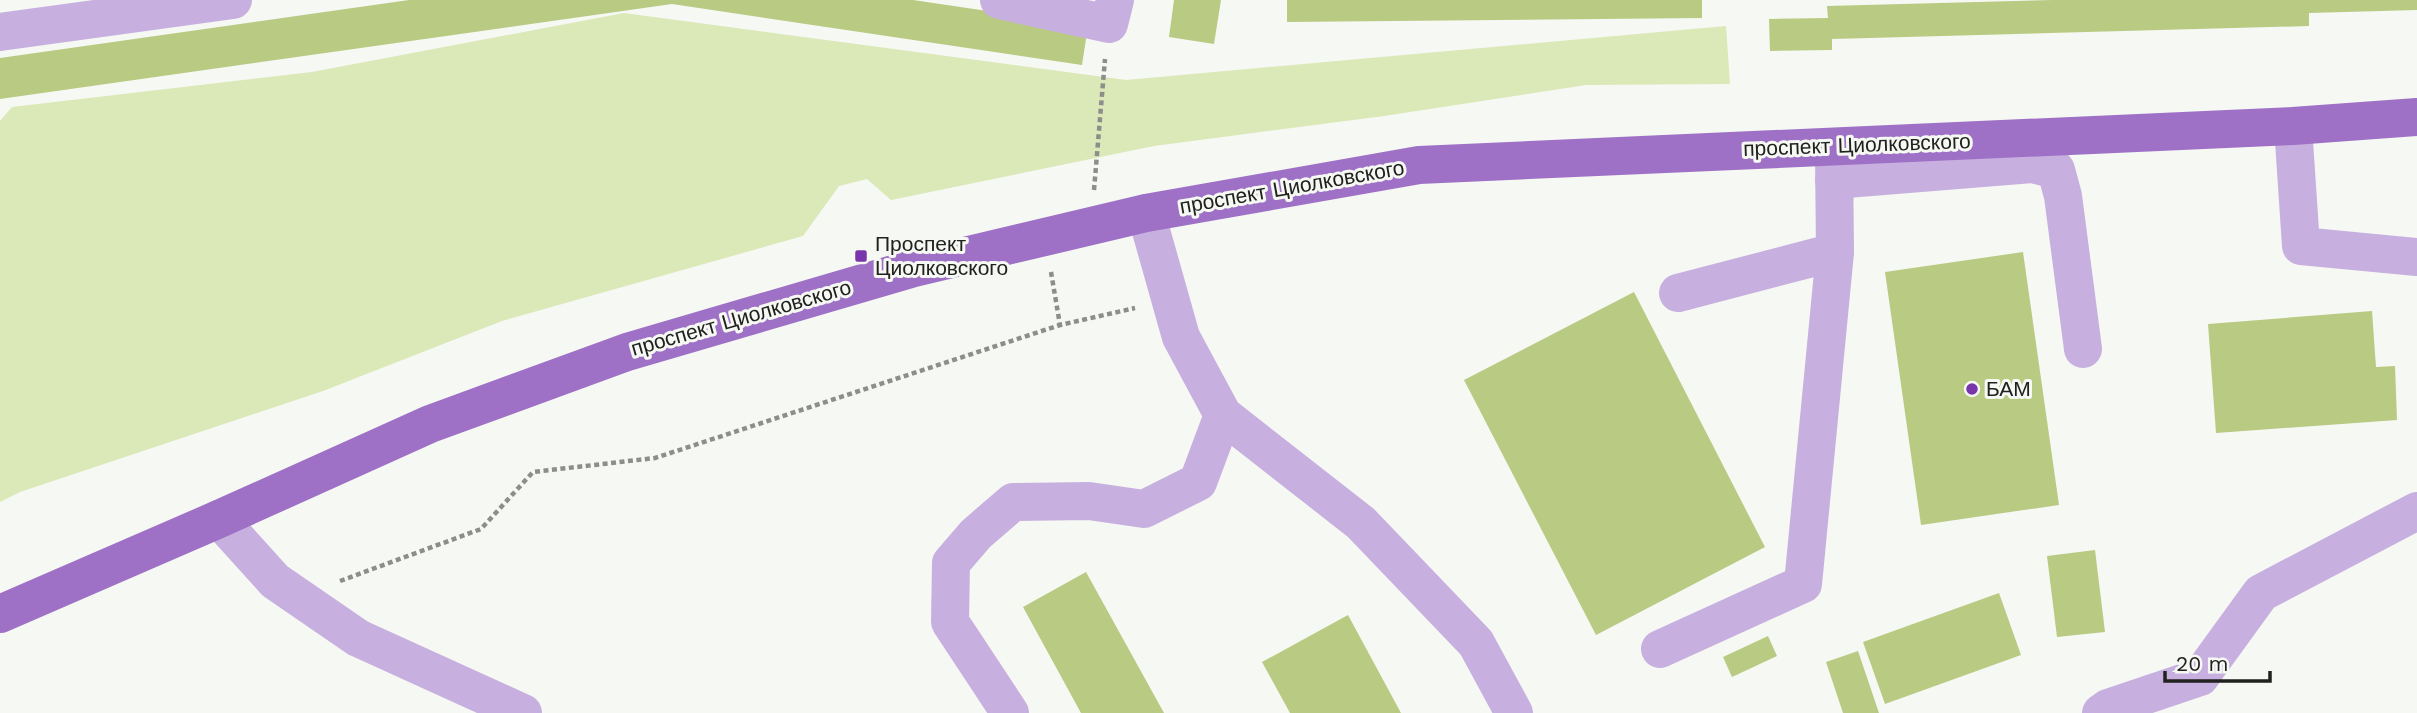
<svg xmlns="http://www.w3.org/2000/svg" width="2417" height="713" font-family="'Work Sans',sans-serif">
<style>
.green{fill:#dbe8b7}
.building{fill:#b9ca83}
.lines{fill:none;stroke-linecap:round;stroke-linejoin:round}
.path{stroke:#8d8e8b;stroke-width:4.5;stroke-dasharray:5 3.5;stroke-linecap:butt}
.minor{stroke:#c7b0df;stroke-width:38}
.major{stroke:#9e71c6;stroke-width:38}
.poi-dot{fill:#7935aa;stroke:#f6f8f3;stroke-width:2.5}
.labels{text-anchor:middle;stroke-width:6;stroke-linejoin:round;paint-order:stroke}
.street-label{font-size:21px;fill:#21211f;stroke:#f6f8f3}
.poi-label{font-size:21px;fill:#21211f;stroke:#f6f8f3;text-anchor:start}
</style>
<rect width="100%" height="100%" fill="#f6f8f3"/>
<!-- green -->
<polygon class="green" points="624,13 1126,80 1726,26 1730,84 1586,85 1384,116 1154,146 891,200 867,179 839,186 803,236 502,321 323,391 20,492 0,502 0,121 12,107 312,72"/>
<!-- building -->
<g class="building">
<polygon points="409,0 913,0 1088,26 1082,65 672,4 0,99 0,58"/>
<polygon points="1174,0 1221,0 1214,44 1169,37"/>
<polygon points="1287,0 1702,0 1702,18 1287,22"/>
<polygon points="2053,0 2417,0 2417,10 2309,13 2309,26 1832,39 1832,50 1770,51 1769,19 1828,18 1827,6"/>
<polygon points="2023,252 2059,505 1921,525 1885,272"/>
<polygon points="1634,292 1765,547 1596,635 1464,380"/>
<polygon points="2372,311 2376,367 2395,366 2397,420 2216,433 2208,324"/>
<polygon points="2095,550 2105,632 2057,637 2047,556"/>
<polygon points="1086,572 1164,713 1081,713 1023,607"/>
<polygon points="1999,593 2021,655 1885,704 1863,642"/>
<polygon points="1348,615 1401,713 1290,713 1262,662"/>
<polygon points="1768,636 1777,656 1732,677 1723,657"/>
<polygon points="1858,651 1879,713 1843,713 1826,662"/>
</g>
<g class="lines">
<!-- path -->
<g class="path">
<polyline points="1094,190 1105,59"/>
<polyline points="1051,272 1060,325 1135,308"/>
<polyline points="340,581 481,529 533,472 655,458 1060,325"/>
</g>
<!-- minor -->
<g class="minor">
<polyline points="999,0 1109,24 1115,0"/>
<polyline points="0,32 233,0"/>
<polyline points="2293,126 2301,246 2417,257"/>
<polyline points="1834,180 2032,164 2056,170 2063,196 2083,349"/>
<polyline points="1146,213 1181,337 1223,415 1361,523 1476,643 1514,713"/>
<polyline points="1678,293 1835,252 1834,154"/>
<polyline points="219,519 275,581 358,638 523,713"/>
<polyline points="1660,649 1803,584 1835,252"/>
<polyline points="1010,713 950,622 951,563 976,534 1013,502 1089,501 1144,509 1198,482 1223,415"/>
<polyline points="2101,713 2108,708 2200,677 2261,593 2417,511"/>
</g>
<!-- major -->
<polyline class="major" points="0,614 219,519 430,424 627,352 914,268 1146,213 1419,165 2293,126 2417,117"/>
</g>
<!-- markers -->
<g class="poi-dot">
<rect x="854" y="249" width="14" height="14" rx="3.5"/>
<circle cx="1972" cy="389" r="7"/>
</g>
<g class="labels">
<!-- street labels -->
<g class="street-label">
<text transform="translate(1857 145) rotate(-2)" y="7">проспект Циолковского</text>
<text transform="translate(1292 187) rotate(-10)" y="7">проспект Циолковского</text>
<text transform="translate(741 318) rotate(-16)" y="7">проспект Циолковского</text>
</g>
<!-- poi labels -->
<g class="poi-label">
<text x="875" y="251">Проспект<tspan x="875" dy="24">Циолковского</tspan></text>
<text x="1986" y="396">БАМ</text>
</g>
</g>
<!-- scale -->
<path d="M2165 671v10h105v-10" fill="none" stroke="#21211f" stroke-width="3.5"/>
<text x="2176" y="671" font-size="21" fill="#21211f" stroke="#f6f8f3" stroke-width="5" paint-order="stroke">20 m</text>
</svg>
